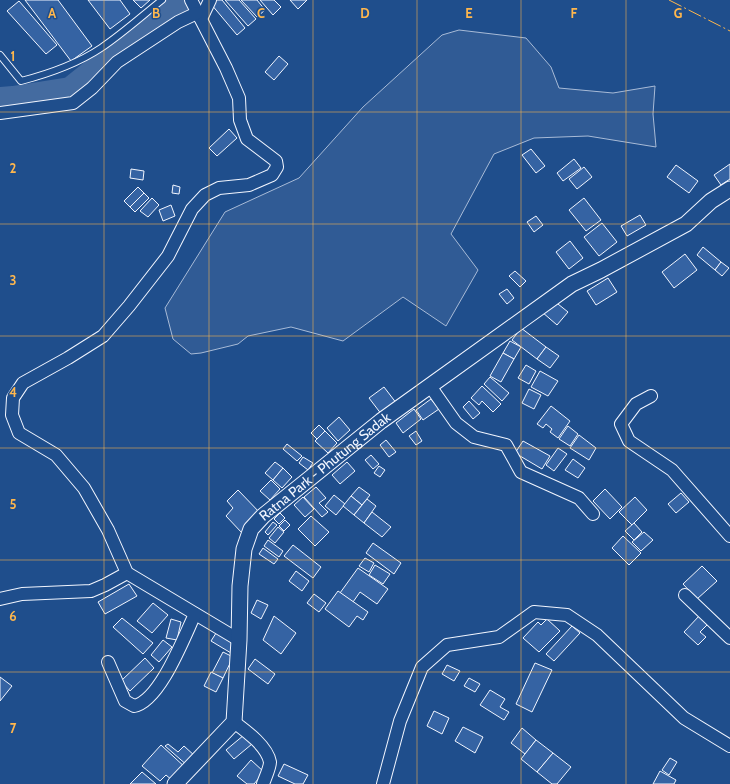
<svg xmlns="http://www.w3.org/2000/svg" width="730" height="784" font-family="Cabin,sans-serif">
<style>
.green{fill:#305b95;stroke:#a8bbd7}
.lines{fill:none;stroke-linecap:round;stroke-linejoin:round}
.river{stroke:#446ba0;stroke-width:24}
.building{fill:#3563a3;stroke:#f2f6ff}
.service-casing{stroke:#f2f6ff;stroke-width:8}
.minor-casing{stroke:#f2f6ff;stroke-width:14}
.tertiary-casing{stroke:#f2f6ff;stroke-width:17}
.service{stroke:#1f4e8c;stroke-width:6}
.minor{stroke:#1f4e8c;stroke-width:12}
.tertiary{stroke:#1f4e8c;stroke-width:15}
.power{stroke:#ffb74d;stroke-width:1;stroke-dasharray:14 3 2 3;stroke-linecap:butt}
.grid{fill:none;stroke:#ffb74d;stroke-width:1;stroke-opacity:0.55}
.labels{text-anchor:middle;stroke-width:3;stroke-linejoin:round;paint-order:stroke}
.street-label{font-size:14px;fill:#f2f6ff;stroke:#1f4e8c}
.grid-label{font-size:13px;text-anchor:middle;font-weight:bold;fill:#ffb74d;stroke:#1f4e8c;stroke-width:3;stroke-linejoin:round;paint-order:stroke}
</style>
<rect width="100%" height="100%" fill="#1f4e8c"/>
<!-- green -->
<polygon class="green" points="459,30 526,38 551,67 559,88 613,93 655,86 653,114 656,147 588,136 534,138 494,154 451,234 478,270 446,326 403,297 343,341 291,327 248,336 238,344 201,353 191,354 173,339 165,308 225,212 299,178 363,107 442,35"/>
<g class="lines">
<!-- river -->
<polyline class="river" points="0,99 13,98 70,89 181,0"/>
</g>
<!-- building -->
<g class="building">
<polygon points="25,0 58,0 92,46 71,61"/>
<polygon points="88,0 120,0 130,14 110,29"/>
<polygon points="133,0 150,0 141,8"/>
<polygon points="216,0 222,0 245,28 237,35 211,4"/>
<polygon points="225,0 239,0 256,19 248,26"/>
<polygon points="241,0 257,0 265,10 257,17"/>
<polygon points="260,0 274,0 281,7 273,15"/>
<polygon points="290,0 307,0 298,9"/>
<polygon points="19,1 57,45 46,54 7,11"/>
<polygon points="279,56 288,64 274,80 265,72"/>
<polygon points="229,129 237,138 217,156 209,148"/>
<polygon points="531,149 545,166 536,173 522,155"/>
<polygon points="574,159 581,168 563,181 557,173"/>
<polygon points="730,164 730,179 721,185 714,175"/>
<polygon points="676,165 698,181 689,193 667,177"/>
<polygon points="584,167 592,177 577,189 569,179"/>
<polygon points="131,169 144,171 143,180 130,178"/>
<polygon points="173,185 180,187 179,194 172,193"/>
<polygon points="138,187 144,193 130,207 124,201"/>
<polygon points="144,193 149,198 135,212 130,207"/>
<polygon points="152,198 159,205 148,217 140,211"/>
<polygon points="584,198 601,220 586,231 569,210"/>
<polygon points="171,205 175,216 163,221 159,210"/>
<polygon points="640,215 646,225 627,236 621,226"/>
<polygon points="536,216 543,225 534,232 527,222"/>
<polygon points="602,223 617,242 599,256 584,237"/>
<polygon points="570,241 583,258 569,269 556,252"/>
<polygon points="703,247 721,262 715,270 697,255"/>
<polygon points="685,254 697,270 674,288 662,272"/>
<polygon points="721,262 729,268 722,276 715,270"/>
<polygon points="515,271 526,281 520,287 509,276"/>
<polygon points="608,278 617,292 596,305 587,291"/>
<polygon points="507,289 514,298 507,304 499,294"/>
<polygon points="553,300 568,312 557,325 542,312"/>
<polygon points="521,328 546,347 537,359 512,340"/>
<polygon points="510,341 521,347 514,359 503,353"/>
<polygon points="546,347 559,356 550,368 537,359"/>
<polygon points="503,353 514,359 501,382 490,376"/>
<polygon points="526,365 536,371 529,384 518,378"/>
<polygon points="540,371 558,381 548,396 531,387"/>
<polygon points="490,377 509,393 502,401 484,384"/>
<polygon points="482,386 501,404 493,412 482,401 479,405 471,398"/>
<polygon points="384,387 397,404 382,415 369,398"/>
<polygon points="529,389 541,395 534,409 522,403"/>
<polygon points="431,399 439,409 423,420 416,410"/>
<polygon points="469,401 480,413 473,419 463,407"/>
<polygon points="551,406 570,421 558,438 550,432 552,429 546,424 543,428 537,424"/>
<polygon points="414,409 421,419 403,433 396,423"/>
<polygon points="339,417 350,430 338,441 327,428"/>
<polygon points="319,425 325,431 317,439 311,433"/>
<polygon points="568,426 578,434 570,446 559,439"/>
<polygon points="325,431 337,443 328,453 315,441"/>
<polygon points="416,431 422,441 416,445 409,436"/>
<polygon points="579,435 596,448 589,460 570,448"/>
<polygon points="386,440 396,452 389,457 380,445"/>
<polygon points="523,441 550,456 542,469 515,453"/>
<polygon points="287,444 302,456 297,461 283,449"/>
<polygon points="558,448 567,454 554,471 546,465"/>
<polygon points="371,455 379,464 373,469 365,460"/>
<polygon points="303,457 313,463 308,470 299,463"/>
<polygon points="573,459 585,468 578,478 565,470"/>
<polygon points="275,462 283,468 273,480 265,473"/>
<polygon points="347,462 355,471 340,484 332,475"/>
<polygon points="379,466 385,470 380,477 374,473"/>
<polygon points="283,468 292,477 282,488 273,480"/>
<polygon points="271,480 280,489 270,500 260,491"/>
<polygon points="316,487 326,498 319,503 328,512 322,517 304,497"/>
<polygon points="359,487 370,495 362,505 351,496"/>
<polygon points="605,489 622,507 610,519 593,501"/>
<polygon points="238,490 262,515 242,533 226,516 233,508 227,501"/>
<polygon points="681,493 689,502 676,513 668,504"/>
<polygon points="334,495 345,504 336,515 325,506"/>
<polygon points="351,496 362,505 354,515 343,506"/>
<polygon points="303,497 314,509 305,517 294,505"/>
<polygon points="635,497 647,510 632,525 619,512"/>
<polygon points="367,499 376,506 364,523 354,515"/>
<polygon points="372,512 391,527 382,537 364,523"/>
<polygon points="280,513 285,518 279,524 274,519"/>
<polygon points="311,516 329,532 315,546 298,529"/>
<polygon points="285,520 290,525 284,531 279,526"/>
<polygon points="273,522 277,525 268,535 265,532"/>
<polygon points="634,523 642,532 634,540 625,531"/>
<polygon points="278,527 284,532 275,543 269,538"/>
<polygon points="644,532 653,540 641,551 632,542"/>
<polygon points="623,536 641,553 629,565 612,548"/>
<polygon points="268,540 283,551 279,557 264,546"/>
<polygon points="373,543 401,563 394,574 366,553"/>
<polygon points="293,545 321,567 313,578 284,556"/>
<polygon points="263,548 278,559 274,564 259,554"/>
<polygon points="365,558 374,563 369,572 359,566"/>
<polygon points="375,565 390,574 383,584 369,575"/>
<polygon points="702,566 717,581 697,599 683,584"/>
<polygon points="358,568 388,589 377,604 360,592 353,602 340,593"/>
<polygon points="296,571 309,581 302,591 289,581"/>
<polygon points="129,584 137,596 105,614 98,602"/>
<polygon points="338,591 368,612 363,620 357,616 349,627 325,609"/>
<polygon points="314,594 326,603 319,612 307,603"/>
<polygon points="257,600 268,605 261,619 251,613"/>
<polygon points="153,603 168,615 152,633 137,621"/>
<polygon points="700,615 709,623 700,632 706,637 698,645 684,632"/>
<polygon points="274,616 296,633 281,654 263,640"/>
<polygon points="122,618 153,643 143,654 113,627"/>
<polygon points="171,619 181,622 177,640 166,638"/>
<polygon points="547,619 560,631 539,652 523,638 538,622 541,625"/>
<polygon points="572,626 580,633 554,661 546,654"/>
<polygon points="218,630 238,642 231,653 211,641"/>
<polygon points="163,640 172,647 159,662 151,655"/>
<polygon points="223,652 233,657 223,678 212,673"/>
<polygon points="145,658 154,668 130,691 121,681"/>
<polygon points="255,659 275,674 268,684 248,669"/>
<polygon points="535,663 552,670 532,712 516,704"/>
<polygon points="447,665 460,671 454,681 442,674"/>
<polygon points="211,672 223,678 216,692 204,686"/>
<polygon points="0,677 12,686 0,701"/>
<polygon points="469,678 480,684 475,692 464,686"/>
<polygon points="490,690 505,699 500,707 509,712 504,720 480,705"/>
<polygon points="434,711 449,718 442,734 427,726"/>
<polygon points="463,727 483,737 475,753 455,741"/>
<polygon points="522,728 536,740 525,754 511,743"/>
<polygon points="244,735 252,744 234,759 226,750"/>
<polygon points="536,740 553,753 537,772 521,759"/>
<polygon points="168,744 178,752 184,746 196,757 188,766 165,746"/>
<polygon points="161,745 187,769 173,781 166,775 160,781 142,766"/>
<polygon points="553,753 571,767 557,784 552,784 537,772"/>
<polygon points="670,758 677,762 669,775 662,770"/>
<polygon points="251,760 264,772 254,784 247,784 237,776"/>
<polygon points="284,764 308,775 303,784 295,784 278,776"/>
<polygon points="660,771 676,780 674,784 653,784"/>
<polygon points="142,772 156,784 130,784"/>
</g>
<g class="lines">
<defs>
<path id="service" d="M0,55L21,81C48,74 77,64 101,48C122,34 142,16 162,0"/>
<g id="minor">
<polyline points="191,0 226,68 239,98 240,120 247,139 276,161 277,167 272,175 249,185 219,188 205,195 192,209 168,256 129,306 103,336 68,358 23,383 13,398 12,415 19,433 56,455 84,488 108,530 127,573 239,640"/>
<polyline points="201,19 210,0"/>
<polyline points="0,113 73,103 92,88 117,62 178,22 197,13"/>
<polyline points="430,386 456,423 474,437 506,445 521,472 579,498 593,514"/>
<polyline points="651,396 636,404 621,424 629,441 672,470 730,536"/>
<polyline points="685,595 730,638"/>
<polyline points="0,599 22,594 91,591 105,585 127,573"/>
<path d="M108,662L125,701L134,706C160,701 184,637 195,614"/>
<path d="M234,722C246,731 267,746 270,762C270,768 265,778 263,784"/>
<polyline points="383,784 400,721 422,667 447,645 499,637 534,612 567,615 597,635 684,718 730,746"/>
</g>
<g id="tertiary">
<path id="s1" d="M175,784L234,722L239,640L240,586L244,549L251,529L263,516L381,421L572,284L601,270L686,224L711,201L730,189"/>
</g>
</defs>
<!-- service casing -->
<use href="#service" class="service-casing"/>
<!-- minor casing -->
<use href="#minor" class="minor-casing"/>
<!-- tertiary casing -->
<use href="#tertiary" class="tertiary-casing"/>
<!-- service -->
<use href="#service" class="service"/>
<!-- minor -->
<use href="#minor" class="minor"/>
<!-- tertiary -->
<use href="#tertiary" class="tertiary"/>
<!-- power -->
<polyline class="power" points="669,0 730,31"/>
</g>
<!-- grid -->
<path class="grid" d="M104,0V784M209,0V784M313,0V784M417,0V784M521,0V784M626,0V784M0,112H730M0,224H730M0,336H730M0,448H730M0,560H730M0,672H730"/>
<g class="labels">
<!-- street labels -->
<g class="street-label">
<text dy="5" stroke="none"><textPath href="#s1" startOffset="377">Ratna Park - Phutung Sadak</textPath></text>
</g>
</g>
<g class="grid-label">
<text x="52" y="18">A</text>
<text x="156" y="18">B</text>
<text x="261" y="18">C</text>
<text x="365" y="18">D</text>
<text x="469" y="18">E</text>
<text x="574" y="18">F</text>
<text x="678" y="18">G</text>
<text x="13" y="61">1</text>
<text x="13" y="173">2</text>
<text x="13" y="285">3</text>
<text x="13" y="397">4</text>
<text x="13" y="509">5</text>
<text x="13" y="621">6</text>
<text x="13" y="733">7</text>
</g>
</svg>
